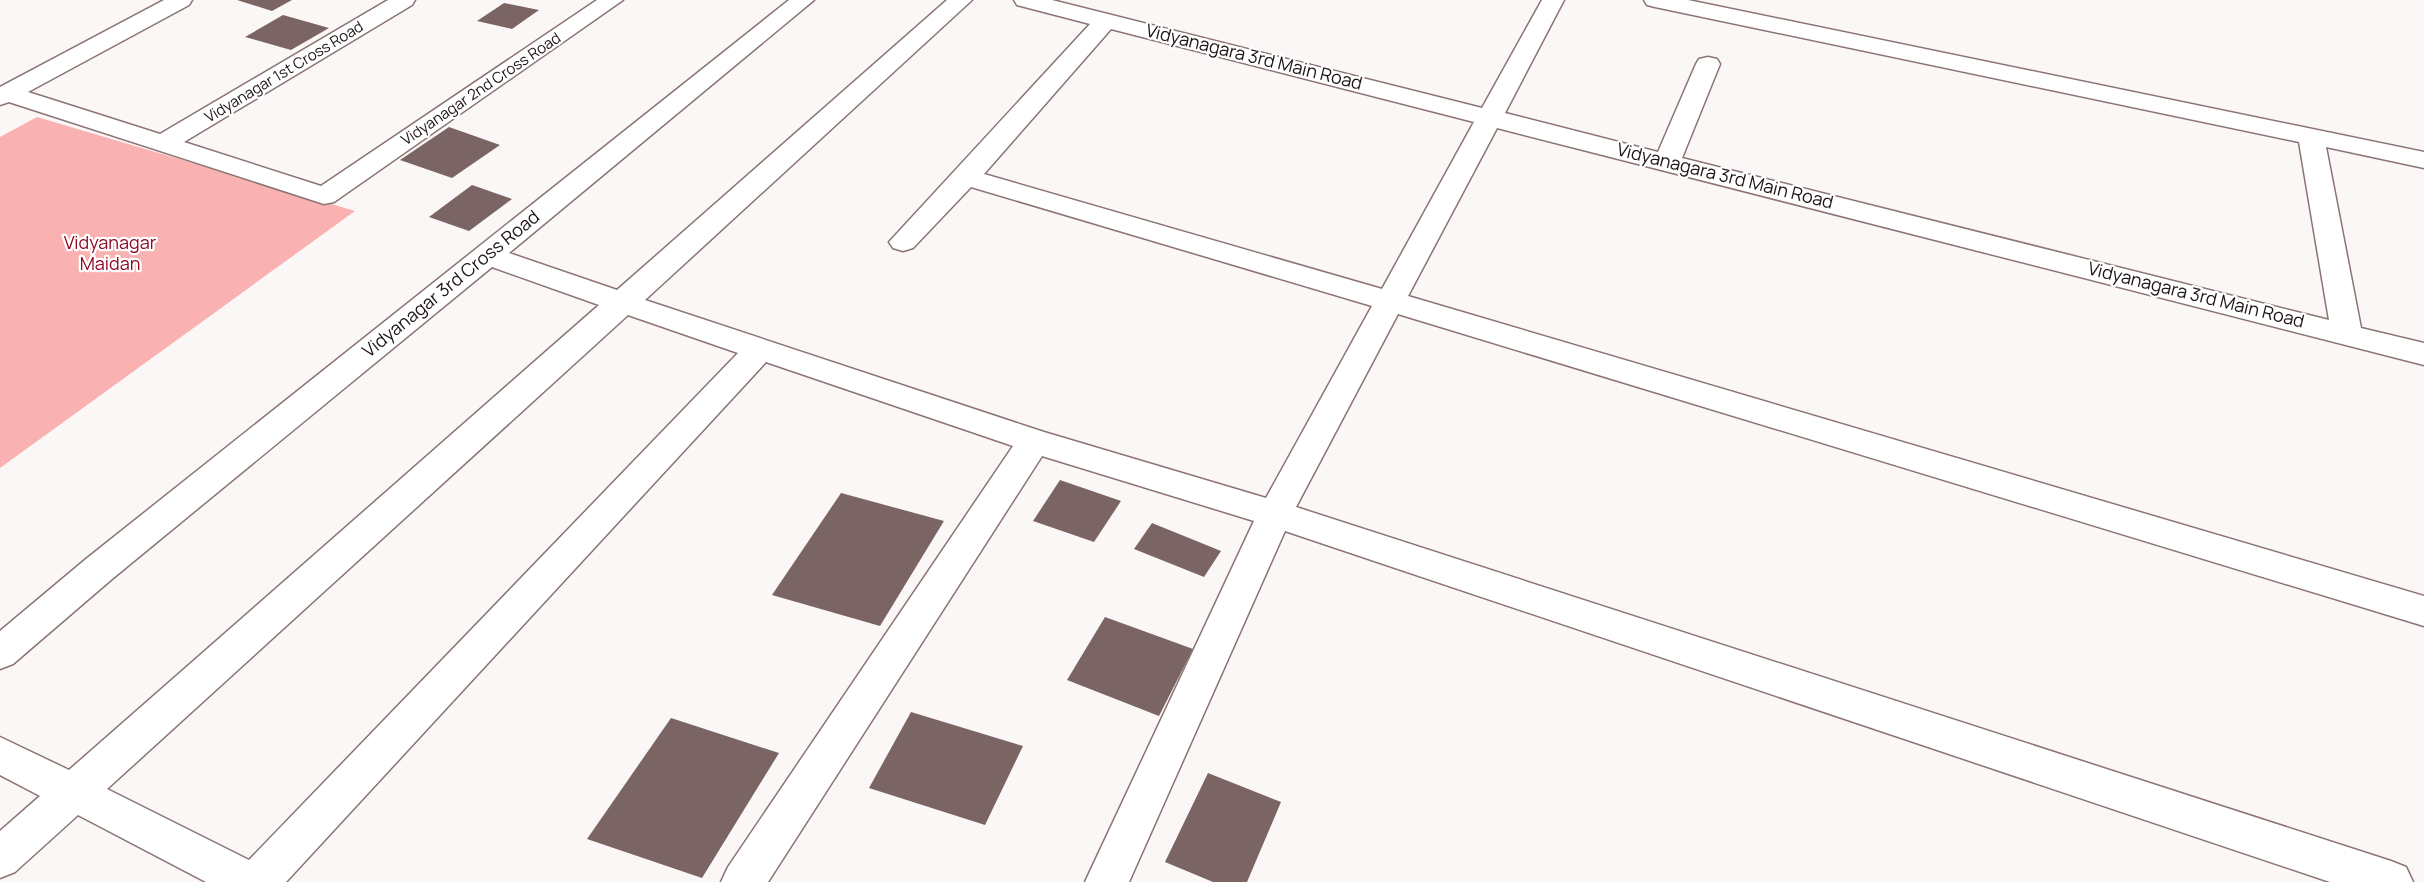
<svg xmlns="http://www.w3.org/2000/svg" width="2424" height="882" font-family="Manrope,sans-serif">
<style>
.green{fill:#f9b1b1}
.building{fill:#7b6464}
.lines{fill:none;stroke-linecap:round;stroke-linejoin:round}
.street-casing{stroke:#8b7473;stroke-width:3}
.street{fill:#fff;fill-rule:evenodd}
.labels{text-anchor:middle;stroke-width:4.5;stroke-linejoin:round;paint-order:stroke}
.far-street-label{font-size:15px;fill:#1e1515;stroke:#fff}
.street-label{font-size:18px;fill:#1e1515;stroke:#fff}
.park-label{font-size:18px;fill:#8c0724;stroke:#fff}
</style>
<rect width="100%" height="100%" fill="#fcf7f7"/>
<!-- green -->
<polygon class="green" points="37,117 355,211 0,468 0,137"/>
<!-- building -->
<g class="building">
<polygon points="237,0 292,0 272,11"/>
<polygon points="504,3 539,10 512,29 477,21"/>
<polygon points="283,15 329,28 291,50 245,37"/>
<polygon points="449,127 500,145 452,178 400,160"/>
<polygon points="472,185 512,199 469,231 429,217"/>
<polygon points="1060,480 1121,501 1094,542 1033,521"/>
<polygon points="841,493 944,521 880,626 772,595"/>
<polygon points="1152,523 1221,551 1204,577 1134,549"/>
<polygon points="1105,617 1193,649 1159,716 1067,680"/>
<polygon points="911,712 1023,746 985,825 869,788"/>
<polygon points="671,718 779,753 702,878 587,839"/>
<polygon points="1208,773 1281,802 1247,882 1213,882 1165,862"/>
</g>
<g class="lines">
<defs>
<g id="street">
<polygon points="164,0 192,0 189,5 28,92 160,134 388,0 415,0 412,5 184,142 321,186 597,0 623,0 334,202 324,204 9,102 0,105 0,87"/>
<path d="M789,0H814L509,253L617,290L947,0H972L645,300L1044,432L1266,498L1372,306L971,187L913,248L903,251L893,248L889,242L1090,24L1017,5L1014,0H1052L1482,108L1542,0H1564L1505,113L1658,152L1696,64L1699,59L1708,57L1717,59L1720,64L1682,158L2329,320L2299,142L1655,7L1647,5L1644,0H1688L2424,152V168L2326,147L2361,328L2424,343V365L1497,128L1408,296L2424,596V626L1398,314L1296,507L2391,861L2406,867L2413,882H2330L1285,531L1129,882H1085L1254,521L1042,456L768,882H721L728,867L1013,446L766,362L286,882H206L78,815L15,872L0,878V831L40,796L0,775V737L69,770L599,305L492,267L112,579L13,664L0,669V631L86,559ZM1111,29L1474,122L1382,289L984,174ZM628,315L738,353L249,860L107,789Z"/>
</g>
</defs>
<!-- street casing -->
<use href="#street" class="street-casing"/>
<!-- street -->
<use href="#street" class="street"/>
</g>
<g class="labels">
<!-- far-street labels -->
<g class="far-street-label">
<text transform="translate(284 72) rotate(-31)" y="5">Vidyanagar 1st Cross Road</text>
<text transform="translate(481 89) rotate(-34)" y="5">Vidyanagar 2nd Cross Road</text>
</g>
<!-- street labels -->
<g class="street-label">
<text transform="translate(1254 57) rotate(14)" y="6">Vidyanagara 3rd Main Road</text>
<text transform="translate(1725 176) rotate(14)" y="6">Vidyanagara 3rd Main Road</text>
<text transform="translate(451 284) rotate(-39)" y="6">Vidyanagar 3rd Cross Road</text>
<text transform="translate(2196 295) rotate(14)" y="6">Vidyanagara 3rd Main Road</text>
</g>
<!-- park labels -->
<g class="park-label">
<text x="110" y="249">Vidyanagar<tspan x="110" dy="21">Maidan</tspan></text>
</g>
</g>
</svg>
